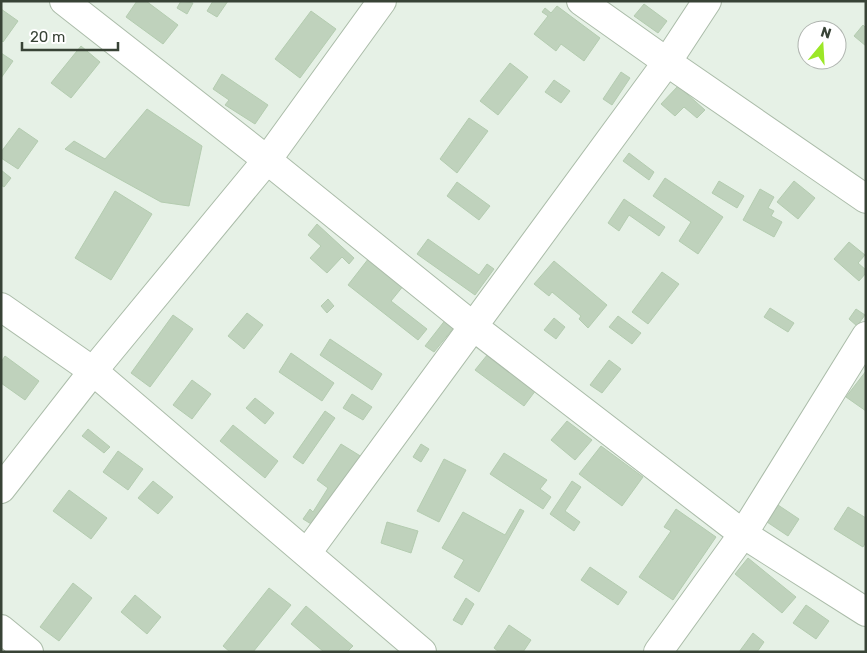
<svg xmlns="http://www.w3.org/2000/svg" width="867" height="653" font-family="Rubik,sans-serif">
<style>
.building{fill:#bfd2bc;stroke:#b4ccb0}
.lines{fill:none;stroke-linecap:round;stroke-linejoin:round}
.street-casing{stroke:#abbca9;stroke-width:30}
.street{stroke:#fff;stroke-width:28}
</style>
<rect width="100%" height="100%" fill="#e6f1e6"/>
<!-- building -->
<g class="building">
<polygon points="137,1 146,1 178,25 163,44 126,17"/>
<polygon points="181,1 193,3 187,14 177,8"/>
<polygon points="213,1 228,1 217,17 207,11"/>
<polygon points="644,4 667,21 658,33 634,16"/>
<polygon points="557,6 600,38 584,61 561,44 556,51 534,34 548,16 542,12 545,8 551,13"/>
<polygon points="1,9 18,21 3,42 1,40"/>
<polygon points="311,11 336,29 300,78 275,59"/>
<polygon points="863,25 866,28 866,46 854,36"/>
<polygon points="81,46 100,62 71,98 51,83"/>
<polygon points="1,53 13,61 1,78"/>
<polygon points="510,63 528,77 498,115 480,101"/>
<polygon points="621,72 630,78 612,105 603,99"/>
<polygon points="222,74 268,105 255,124 225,105 229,100 213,89"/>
<polygon points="554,80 570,91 561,103 545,92"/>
<polygon points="678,86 705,110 697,118 684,107 675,116 661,104"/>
<polygon points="147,109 202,146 189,206 161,202 65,149 74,141 105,159"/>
<polygon points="469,118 488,131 457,173 440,159"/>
<polygon points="19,128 38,141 18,169 1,158 1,152"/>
<polygon points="629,153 654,172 649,180 623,161"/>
<polygon points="1,170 11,178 4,187 1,185"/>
<polygon points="665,178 723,217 698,254 679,241 691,222 653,196"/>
<polygon points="719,181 744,196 737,208 712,193"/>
<polygon points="794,181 815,198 798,219 777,202"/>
<polygon points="457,182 490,206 479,220 447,196"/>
<polygon points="760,189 774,197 768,208 774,211 771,216 782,222 774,237 743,220"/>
<polygon points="115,191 152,214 111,280 75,258"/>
<polygon points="624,199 665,227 659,236 629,215 619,231 608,223"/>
<polygon points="317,224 354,258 349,264 342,257 327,273 310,258 321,246 308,235"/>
<polygon points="428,239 479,275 487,264 494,269 475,295 417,254"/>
<polygon points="849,242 865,255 858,263 866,270 866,273 859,281 834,259"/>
<polygon points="369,258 404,285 391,301 427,329 418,340 348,285"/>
<polygon points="554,261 607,305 588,328 579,319 581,316 552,292 549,296 534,284"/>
<polygon points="662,272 679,284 648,324 632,312"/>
<polygon points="328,299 334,306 327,313 321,306"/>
<polygon points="770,308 794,323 788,332 764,317"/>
<polygon points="856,309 865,315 857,326 849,319"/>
<polygon points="247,313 263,325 244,349 228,336"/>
<polygon points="450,314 459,321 434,352 425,346"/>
<polygon points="173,315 193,329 150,387 131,373"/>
<polygon points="618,316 641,333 632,344 609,327"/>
<polygon points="554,318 565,327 556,339 544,330"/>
<polygon points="330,339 382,374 372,390 320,355"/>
<polygon points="291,353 334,383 322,401 279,372"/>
<polygon points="488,354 536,390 524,406 475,370"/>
<polygon points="5,356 39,381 25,400 1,383 1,362"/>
<polygon points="609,360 621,369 602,393 590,385"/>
<polygon points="866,371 866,411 846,397"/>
<polygon points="192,380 211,394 192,419 173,405"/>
<polygon points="352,394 372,407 363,420 343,408"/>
<polygon points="255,398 274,413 265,424 246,408"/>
<polygon points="325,411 335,418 303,464 293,457"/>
<polygon points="567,421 592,440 575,460 551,440"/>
<polygon points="233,425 278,461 265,478 220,441"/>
<polygon points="88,429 110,447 104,453 82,436"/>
<polygon points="341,444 362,457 316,527 303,519 310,509 313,512 328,488 317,480"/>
<polygon points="421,444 429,449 421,462 413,457"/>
<polygon points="601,446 643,477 622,506 579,474"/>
<polygon points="118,451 143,469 128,490 103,472"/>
<polygon points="504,453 547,480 540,489 551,497 543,509 490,474"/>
<polygon points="444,459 466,470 439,522 417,511"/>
<polygon points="153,481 173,497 158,514 138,498"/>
<polygon points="572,481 581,487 565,511 580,522 574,531 550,514"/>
<polygon points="69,490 107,518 91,539 53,511"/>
<polygon points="778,505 799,519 788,536 767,522"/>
<polygon points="848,507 866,518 866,542 863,547 834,529"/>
<polygon points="520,509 524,511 479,592 454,577 464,560 442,548 463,512 505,535"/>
<polygon points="676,509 716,537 673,600 639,577 671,531 664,527"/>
<polygon points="387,522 418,531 411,553 381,543"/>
<polygon points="748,558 796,597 782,613 735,574"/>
<polygon points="590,567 627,592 618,605 581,580"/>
<polygon points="73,583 92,598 59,641 40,627"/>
<polygon points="269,588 291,605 253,652 230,652 223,646"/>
<polygon points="135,595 161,617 147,634 121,612"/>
<polygon points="466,598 474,604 462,625 453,620"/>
<polygon points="806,605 829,621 816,639 793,623"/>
<polygon points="306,606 353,646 347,652 324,652 291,624"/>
<polygon points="509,625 531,640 523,652 499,652 494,648"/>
<polygon points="753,633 764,642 757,652 739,652"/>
</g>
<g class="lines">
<defs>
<g id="street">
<polyline points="64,1 267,160 474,327 743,534 866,612"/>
<polyline points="581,1 667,62 866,199"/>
<polyline points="1,307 93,371 422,652"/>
<polyline points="1,489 93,371 267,160 382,1"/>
<polyline points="307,553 667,62 707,1"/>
<polyline points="1,629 29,652"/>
<polyline points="658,652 743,534 866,336"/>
</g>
</defs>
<!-- street casing -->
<use href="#street" class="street-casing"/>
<!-- street -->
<use href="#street" class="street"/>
</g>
<!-- border -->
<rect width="867" height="653" fill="none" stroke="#384336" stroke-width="5"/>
<!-- north arrow -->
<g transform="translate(822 45) rotate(18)"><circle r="24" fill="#ffffff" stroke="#afb4af"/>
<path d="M0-4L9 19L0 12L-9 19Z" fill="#9ce727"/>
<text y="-8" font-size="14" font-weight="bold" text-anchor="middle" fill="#384336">N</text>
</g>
<!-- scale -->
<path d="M22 42v8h96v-8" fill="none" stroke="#384336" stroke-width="2.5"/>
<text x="30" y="42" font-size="15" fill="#384336" stroke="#ffffff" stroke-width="4" paint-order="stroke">20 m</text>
</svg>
